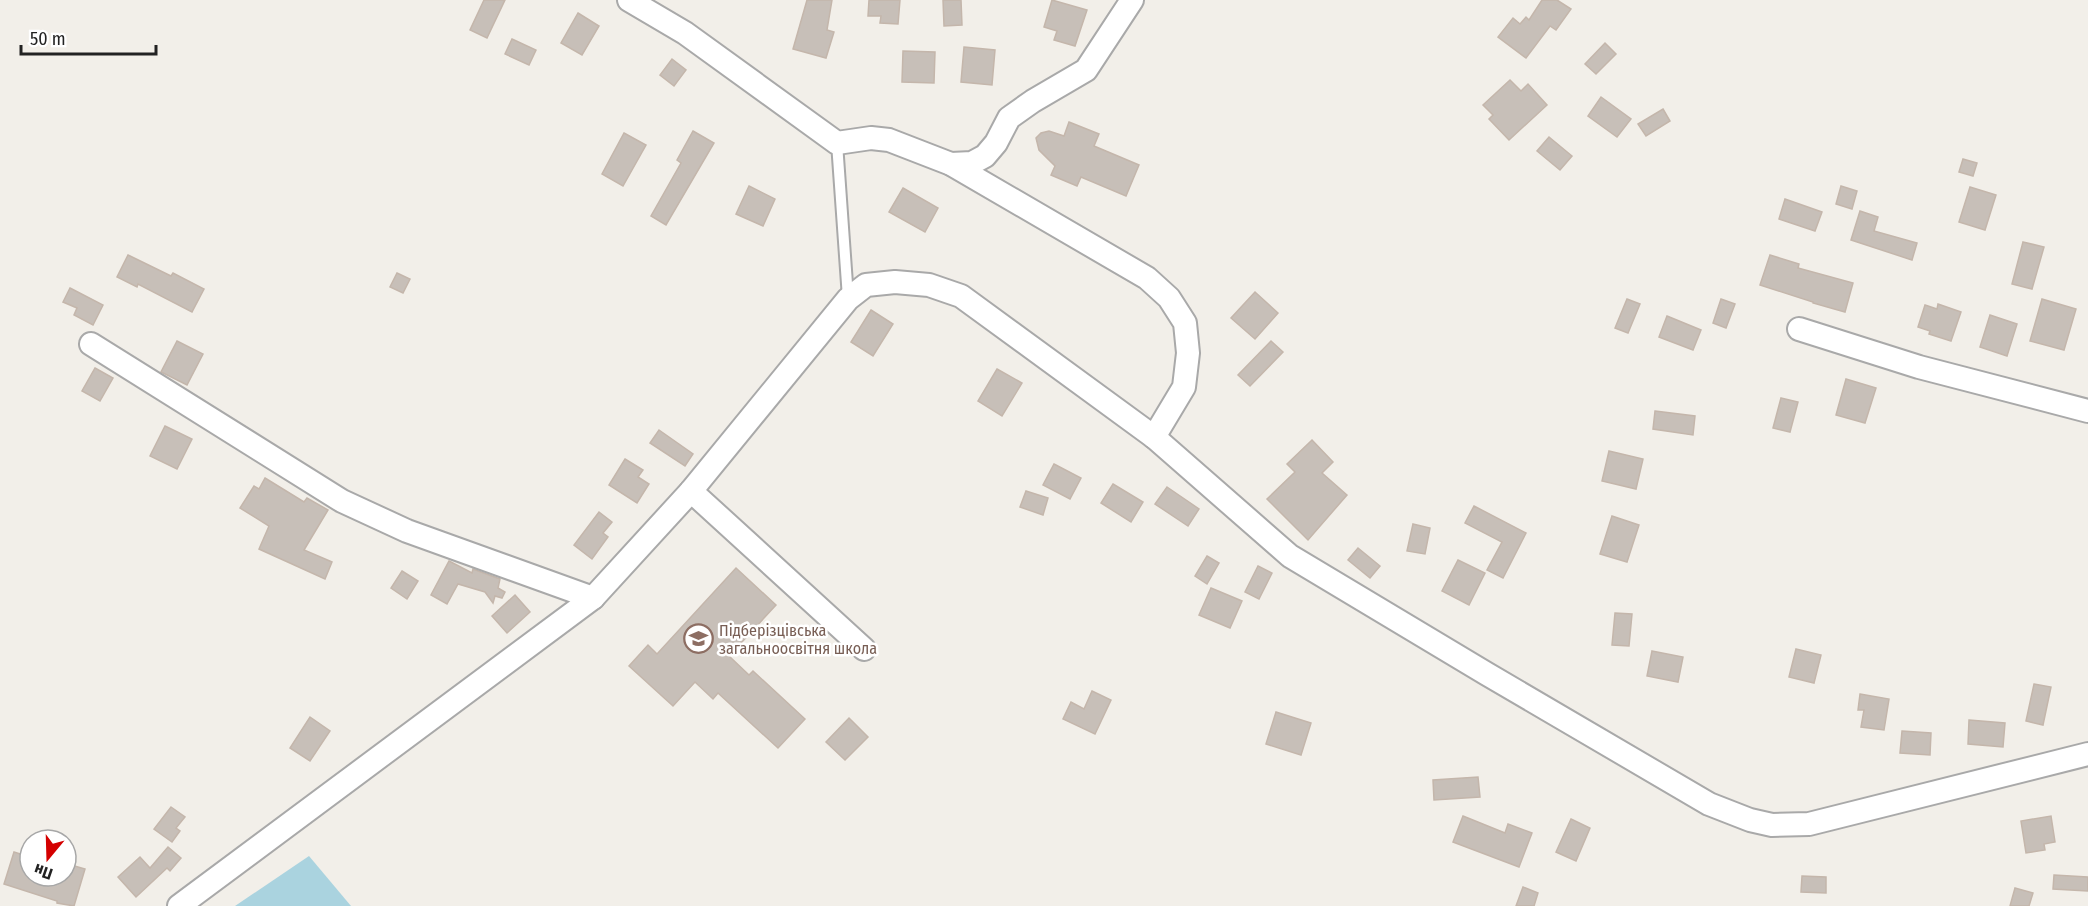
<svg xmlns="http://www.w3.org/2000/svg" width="2088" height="906" font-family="'Fira Sans Condensed',sans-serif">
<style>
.water{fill:#aad3df}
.building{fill:#c7bfb8;stroke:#c4b6ab;stroke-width:1.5}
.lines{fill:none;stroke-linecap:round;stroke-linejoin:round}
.service-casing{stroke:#a9a9a9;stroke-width:14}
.minor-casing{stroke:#a9a9a9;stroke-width:26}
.service{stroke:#fff;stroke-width:10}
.minor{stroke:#fff;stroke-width:22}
.labels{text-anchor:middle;stroke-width:5;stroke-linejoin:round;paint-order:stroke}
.education-label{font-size:16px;fill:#785e54;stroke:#fff;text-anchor:start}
</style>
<rect width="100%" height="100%" fill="#f2efe9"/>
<!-- water -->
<polygon class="water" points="309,856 351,906 235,906"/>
<!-- building -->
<g class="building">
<polygon points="484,0 505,0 487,38 470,30"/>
<polygon points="807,0 832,0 827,30 834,32 826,58 793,49"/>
<polygon points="869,0 900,0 898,24 880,23 881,16 868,16"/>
<polygon points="943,0 961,0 962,25 944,26"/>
<polygon points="1052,0 1087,10 1075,46 1054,40 1057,31 1044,27"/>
<polygon points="1542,0 1557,0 1571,9 1556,30 1550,26 1526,58 1498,37 1513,18 1520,24 1526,17 1529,20"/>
<polygon points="578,13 599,26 582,55 561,43"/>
<polygon points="512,39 536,50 529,65 505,54"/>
<polygon points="1605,43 1616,54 1596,74 1585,64"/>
<polygon points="964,47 995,50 992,85 961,82"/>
<polygon points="903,51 935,52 934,83 902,82"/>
<polygon points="672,59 686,70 674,86 660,75"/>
<polygon points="1510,80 1521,91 1528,84 1547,105 1509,140 1489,119 1493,115 1483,105"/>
<polygon points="1601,97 1631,119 1617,137 1588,116"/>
<polygon points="1663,109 1670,121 1646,136 1638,124"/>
<polygon points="1069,122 1099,134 1094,146 1139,165 1126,196 1081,177 1077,186 1051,175 1055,166 1039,150 1036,138 1041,133 1049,131 1064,136"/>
<polygon points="693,131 714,143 666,225 651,216 681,163 677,160"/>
<polygon points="624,133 646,145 623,186 602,174"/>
<polygon points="1549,137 1572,156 1560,170 1537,151"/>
<polygon points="1963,159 1977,163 1973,176 1959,172"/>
<polygon points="749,186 775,199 763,226 736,214"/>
<polygon points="1841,186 1857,191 1852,209 1836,204"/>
<polygon points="1970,187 1996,195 1985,230 1959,222"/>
<polygon points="903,188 938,208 925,232 889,212"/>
<polygon points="1785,199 1822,212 1815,231 1779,219"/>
<polygon points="1860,211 1878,217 1874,231 1917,243 1912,260 1851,240"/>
<polygon points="2023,242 2044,247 2032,289 2012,284"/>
<polygon points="128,255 171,276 173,273 204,289 192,312 138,284 137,287 117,277"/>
<polygon points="1770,255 1799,264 1798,268 1853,283 1845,312 1813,303 1813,302 1760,285"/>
<polygon points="397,273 410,279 403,293 390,287"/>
<polygon points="70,288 103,305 93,325 74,315 77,308 63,302"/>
<polygon points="1255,292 1278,313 1255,339 1231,318"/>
<polygon points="1627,299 1640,304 1628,333 1615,328"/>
<polygon points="1721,299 1735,304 1726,328 1713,323"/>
<polygon points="2042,299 2076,309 2064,350 2030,341"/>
<polygon points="1938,304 1961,312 1951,341 1929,334 1930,331 1918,327 1925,305 1937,309"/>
<polygon points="871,310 893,324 873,356 851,342"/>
<polygon points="1990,315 2017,324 2007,356 1980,347"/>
<polygon points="1667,316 1701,330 1693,350 1659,337"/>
<polygon points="177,341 203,354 187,385 161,372"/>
<polygon points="1271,341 1283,352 1250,386 1238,375"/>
<polygon points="95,368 113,378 100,401 82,391"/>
<polygon points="997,369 1022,383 1002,416 978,401"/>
<polygon points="1846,379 1876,388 1865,423 1836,415"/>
<polygon points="1781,398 1798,402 1790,432 1773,428"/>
<polygon points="1655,411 1695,416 1693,435 1653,429"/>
<polygon points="165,426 192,439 177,469 150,456"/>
<polygon points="659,430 693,454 685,466 650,443"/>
<polygon points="1312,440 1333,462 1322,473 1347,495 1308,540 1267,499 1295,472 1287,464"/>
<polygon points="1609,451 1643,459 1636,489 1602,481"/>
<polygon points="625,459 643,470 638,477 649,484 637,503 609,485"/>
<polygon points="1054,464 1081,478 1070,499 1043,485"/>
<polygon points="265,478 304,502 307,498 328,510 304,550 332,562 325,579 259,549 269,526 240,508 254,486 259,489"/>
<polygon points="1113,484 1143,502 1131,522 1101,503"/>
<polygon points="1167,487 1199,509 1188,526 1155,504"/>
<polygon points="1026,491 1048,498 1043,515 1020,507"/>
<polygon points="1474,506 1526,533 1503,578 1487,570 1502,542 1465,523"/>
<polygon points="599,512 612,522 603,533 608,537 592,559 574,545"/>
<polygon points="1612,516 1639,525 1627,562 1600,554"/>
<polygon points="1413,524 1430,528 1425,554 1407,551"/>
<polygon points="1358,548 1380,566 1370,578 1348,560"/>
<polygon points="1207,556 1219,563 1207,584 1195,576"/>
<polygon points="1458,560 1485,573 1469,605 1442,591"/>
<polygon points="449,561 472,573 473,569 500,579 498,588 505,592 502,598 495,596 493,603 485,592 458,584 447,604 431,595"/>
<polygon points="1258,566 1272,573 1259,599 1245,592"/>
<polygon points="736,568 776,605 729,656 749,675 753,671 805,719 778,748 718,693 713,699 695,682 673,706 629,666 648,645 657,654"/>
<polygon points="402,571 418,581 407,599 391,588"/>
<polygon points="1211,588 1242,601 1230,628 1199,615"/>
<polygon points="515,595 530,612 507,633 492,616"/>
<polygon points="1615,613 1632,614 1629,646 1612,645"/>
<polygon points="1796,649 1821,655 1814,683 1789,677"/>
<polygon points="1652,651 1683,657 1678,682 1647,676"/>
<polygon points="2034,684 2051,687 2043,725 2026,721"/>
<polygon points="1092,691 1111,700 1095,734 1063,719 1071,702 1084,709"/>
<polygon points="1860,694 1889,699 1884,730 1861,727 1864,710 1858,710"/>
<polygon points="1276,712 1311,723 1301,755 1266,744"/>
<polygon points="310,717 330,731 310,761 290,748"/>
<polygon points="849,718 868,737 845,760 826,742"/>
<polygon points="1969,720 2005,723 2003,747 1968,744"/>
<polygon points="1902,731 1931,733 1930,755 1900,753"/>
<polygon points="1478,777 1480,797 1434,800 1433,780"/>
<polygon points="171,807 185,817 176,828 180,831 172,842 154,829"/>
<polygon points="1463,816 1505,833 1508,824 1532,833 1519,867 1453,842"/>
<polygon points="2051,816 2055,842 2044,844 2045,850 2026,853 2021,821"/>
<polygon points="1571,819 1590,828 1576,861 1556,852"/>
<polygon points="168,847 181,858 170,871 167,868 136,897 118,877 140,857 150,868"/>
<polygon points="14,852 30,857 30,876 66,876 66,865 68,864 85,869 74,906 57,903 57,901 4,884"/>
<polygon points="2054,875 2088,877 2088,891 2053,889"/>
<polygon points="1802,876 1826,877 1826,893 1801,892"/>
<polygon points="1523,887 1538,893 1534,906 1516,906"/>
<polygon points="2015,888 2033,893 2029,906 2010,906"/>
</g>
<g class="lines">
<defs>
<polyline id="service" points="837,143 848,298"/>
<g id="minor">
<polyline points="629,0 685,33 837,143 871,138 889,140 951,164 1147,278 1169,298 1185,323 1188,353 1184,387 1154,437"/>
<polyline points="951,164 972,163 985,156 996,143 1009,118 1033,101 1086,70 1132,0"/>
<polyline points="1799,329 1919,367 2088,411"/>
<polyline points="91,344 342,501 407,531 593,598"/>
<polyline points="691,491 864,649"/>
<polyline points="179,906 593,598 691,491 848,299 866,285 895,282 929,285 961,296 1154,437 1290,556 1487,674 1709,804 1750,820 1772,825 1809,824 2088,754"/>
</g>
</defs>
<!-- service casing -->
<use href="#service" class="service-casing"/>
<!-- minor casing -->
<use href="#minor" class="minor-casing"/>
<!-- service -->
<use href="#service" class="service"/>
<!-- minor -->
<use href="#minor" class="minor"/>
</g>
<!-- icons -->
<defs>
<symbol id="school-ring" viewBox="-11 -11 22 22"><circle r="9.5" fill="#fff" stroke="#8d6e63" stroke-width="1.5"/><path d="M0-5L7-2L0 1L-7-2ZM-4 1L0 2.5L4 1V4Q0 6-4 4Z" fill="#8d6e63"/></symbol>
</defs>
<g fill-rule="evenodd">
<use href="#school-ring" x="682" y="622" width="33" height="33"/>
</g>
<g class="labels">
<!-- education labels -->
<g class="education-label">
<text x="719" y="636">Підберізцівська<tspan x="719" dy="18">загальноосвітня школа</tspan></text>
</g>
</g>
<!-- north arrow -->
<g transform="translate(48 858) rotate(199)"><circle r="28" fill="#ffffff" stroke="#a7a7a7" stroke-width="1.5"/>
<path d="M0-4.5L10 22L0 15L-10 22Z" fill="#d40000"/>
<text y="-9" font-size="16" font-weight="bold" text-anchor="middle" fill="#222222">Пн</text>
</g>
<!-- scale -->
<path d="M21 45v9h135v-9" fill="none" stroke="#222222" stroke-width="3"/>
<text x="30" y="45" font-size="18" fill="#222222" stroke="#ffffff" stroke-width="4.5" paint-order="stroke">50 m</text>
</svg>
